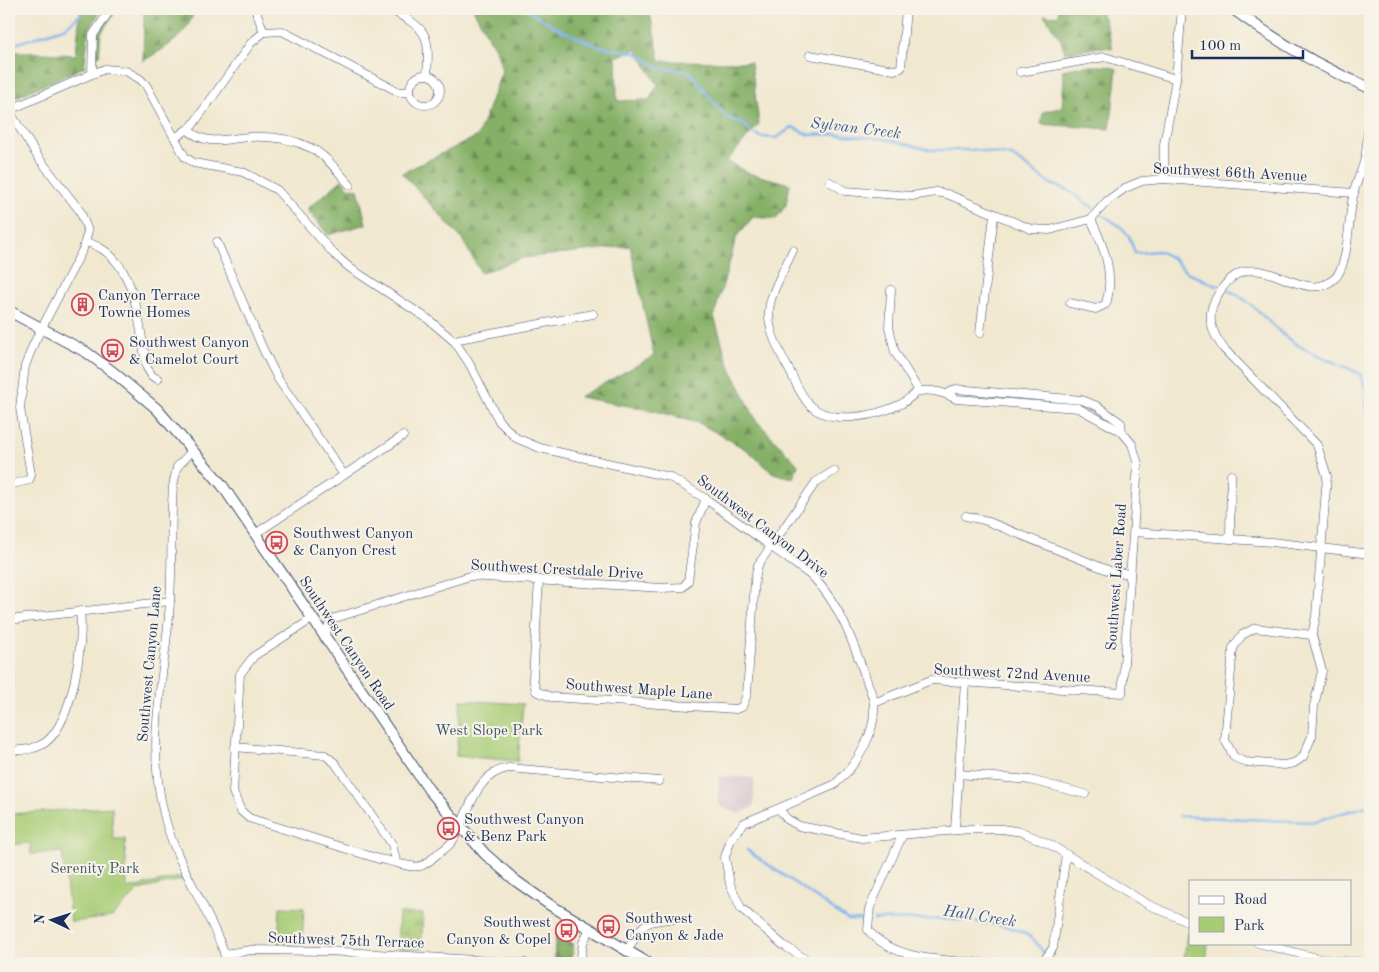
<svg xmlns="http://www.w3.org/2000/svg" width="1379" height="972" font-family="'Old Standard TT',serif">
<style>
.industrial{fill:#d1bdcb}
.green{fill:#a7cc75;stroke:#617e6a}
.forest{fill:url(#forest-firs);stroke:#507062;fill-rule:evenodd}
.wetland{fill:url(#wetland-marsh);stroke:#617e6a}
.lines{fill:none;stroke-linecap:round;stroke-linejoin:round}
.stream{stroke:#7fb5ed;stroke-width:2.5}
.minor-casing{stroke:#3b4b6f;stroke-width:9}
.major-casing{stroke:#3b4b6f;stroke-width:12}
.minor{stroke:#fff;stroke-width:8}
.major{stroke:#fff;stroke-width:10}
.labels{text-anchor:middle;stroke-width:4;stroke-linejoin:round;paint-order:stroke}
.street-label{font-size:15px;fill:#1b2f5e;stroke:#f7f3e8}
.poi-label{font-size:15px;fill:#1b2f5e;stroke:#f7f3e8;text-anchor:start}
.park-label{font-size:15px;fill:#3e5664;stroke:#f7f3e8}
.water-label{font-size:16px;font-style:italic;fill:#395789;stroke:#f7f3e8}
</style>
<defs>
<pattern id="forest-firs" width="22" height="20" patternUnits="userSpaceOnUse" patternTransform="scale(1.25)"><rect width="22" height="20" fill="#85b066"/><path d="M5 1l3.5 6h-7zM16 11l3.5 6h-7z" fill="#6c9057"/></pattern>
<pattern id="wetland-marsh" width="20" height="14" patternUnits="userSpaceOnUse" patternTransform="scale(1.25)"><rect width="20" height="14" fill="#a7cc75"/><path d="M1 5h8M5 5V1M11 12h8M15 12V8" fill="none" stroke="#87a663"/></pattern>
</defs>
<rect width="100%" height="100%" fill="#f7f3e8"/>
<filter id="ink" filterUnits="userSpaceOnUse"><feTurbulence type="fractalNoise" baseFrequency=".02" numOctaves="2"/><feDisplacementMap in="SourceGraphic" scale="10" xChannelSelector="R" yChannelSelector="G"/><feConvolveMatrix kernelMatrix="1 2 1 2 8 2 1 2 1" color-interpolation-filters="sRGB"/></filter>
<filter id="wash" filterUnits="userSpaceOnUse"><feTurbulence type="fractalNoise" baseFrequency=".0096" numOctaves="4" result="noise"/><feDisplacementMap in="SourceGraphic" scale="20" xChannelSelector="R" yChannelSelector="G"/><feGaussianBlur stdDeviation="1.12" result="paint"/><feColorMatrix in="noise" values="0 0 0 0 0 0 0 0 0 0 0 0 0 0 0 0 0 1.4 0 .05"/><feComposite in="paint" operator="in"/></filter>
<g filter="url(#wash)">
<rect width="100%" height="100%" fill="#f1e8d0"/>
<!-- industrial -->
<polygon class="industrial" points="719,776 754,778 754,806 739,814 718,805"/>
<!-- green -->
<g class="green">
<polygon points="461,700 523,704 518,761 456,756"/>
<polygon points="112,807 113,839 125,839 127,889 184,876 185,879 139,890 112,917 71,922 62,852 31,854 30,843 9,845 9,814"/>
<polygon points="280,907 304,908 302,943 278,944"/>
<polygon points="1187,932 1190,933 1190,943 1208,943 1206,963 1184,963"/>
</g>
<!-- forest -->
<g class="forest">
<polygon points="80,9 102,9 89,30 84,67 9,100 9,51 76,55"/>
<path d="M113,9H195C186,38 168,46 143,61L144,12L116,11L101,33L99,56H94L96,37Z"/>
<path d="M473,9H649L660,61L751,62L759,124L727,161L748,173L790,184L786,205L776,219L753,217L737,236L714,316L728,363L756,420L798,465L793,478L773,473L747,450L701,424L656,411L579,397L654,356L630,246L522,258L481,273L462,239L402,173L478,136L502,71L497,52ZM636,49L658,85L649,100L617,101L616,57Z"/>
<polygon points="1059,9 1099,9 1104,18 1113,48 1101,47 1065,53 1060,38 1044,15 1058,16"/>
<polygon points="1083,66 1107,66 1117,69 1110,129 1041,124 1043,112 1062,107 1064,79 1062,70"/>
<polygon points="342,180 350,188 358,189 366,224 328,235 307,209"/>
<polygon points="556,933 573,944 573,954 571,958 554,958"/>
</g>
<!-- wetland -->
<polygon class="wetland" points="399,913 423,914 421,949 397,948"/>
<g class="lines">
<!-- stream -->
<g class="stream">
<polyline points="526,9 557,28 597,46 636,53 659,68 689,71 726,117 744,124 751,132 761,137 777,138 792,127 809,135 837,134 885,139 931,150 976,150 1012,156 1051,184 1068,190 1093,208"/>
<polyline points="9,46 66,27 87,9"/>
<polyline points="1103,215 1121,227 1129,236 1135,253 1159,251 1172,258 1186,272 1217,286"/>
<path d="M1229,291C1252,300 1267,322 1286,337C1307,354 1336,361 1360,374L1366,390V408L1370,416"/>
<polyline points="1179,816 1312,822 1370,805"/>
<polyline points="747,850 848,920 862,920"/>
<path d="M874,920C909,919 1005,915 1032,938C1036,942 1040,948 1044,953"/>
</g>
</g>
</g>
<g filter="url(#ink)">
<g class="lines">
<defs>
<g id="minor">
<polyline points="255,9 264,32"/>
<path d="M390,9C427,30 430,32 427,75"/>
<polyline points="810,55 894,70 901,68 906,9"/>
<polyline points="1020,72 1105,57 1176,79"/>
<polyline points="92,74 93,35 111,9"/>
<circle cx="425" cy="90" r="15"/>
<path d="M9,110L92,74L105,69L126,71L140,79L146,85L185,157L194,163L243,172L277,190L334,254L350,268L428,319L455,342L469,363L499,421L516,438L540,448L670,477L706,499L813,577C845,610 857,655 873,698C879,730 858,764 834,785L744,823L731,839L725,857L730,884L741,908L783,945L812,963"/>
<polyline points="9,111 38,157 80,211 88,231 83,249 34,343 25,366 20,408 31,475 29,480 9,485"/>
<path d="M188,130C208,147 227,138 250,137C270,136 293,139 311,148C327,156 338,172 350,185"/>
<polyline points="175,138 192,126 251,43 264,32 282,31 399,92 410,92"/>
<polyline points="1164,179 1164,144 1176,79 1182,9"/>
<polyline points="830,182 845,191 912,196 936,192 947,194 1031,229 1050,230 1091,219 1107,201 1125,188 1142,181 1164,179 1354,193"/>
<path d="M86,242C138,256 138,324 147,368L152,376L158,379"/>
<polyline points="217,242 263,349 278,379 344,475"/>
<path d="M793,250C768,304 757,310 787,366C794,378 799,393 808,403C829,427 876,416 901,404C907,401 914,393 920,391C930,389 947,393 956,399L1078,408L1122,432"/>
<polyline points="891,290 889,327 895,352 919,391"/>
<path d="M1070,303L1096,309L1106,304C1115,274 1104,247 1091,219"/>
<polyline points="980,333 994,215"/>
<polyline points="455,342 459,339 593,314"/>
<path d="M193,450L177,467L173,486C170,529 173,572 169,615C163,684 147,740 163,810C174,863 211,911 228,963"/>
<polyline points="966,516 984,520 1110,571 1130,574"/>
<polyline points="1134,532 1272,542 1370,554"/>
<polyline points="255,534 403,436"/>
<polyline points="1230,538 1231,475"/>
<polyline points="539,580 533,678 536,691 551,697 736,709 742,707 747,694 755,580 758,565 816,482 834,471"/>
<path d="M312,619L254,656L240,674L233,792L241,811L249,818L379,859C391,860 411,869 420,866C426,865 432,859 436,855C442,851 450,846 453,840C469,815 474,773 509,768L659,781"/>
<polyline points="9,620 170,601"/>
<polygon points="1255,628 1312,635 1322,671 1314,706 1312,736 1303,757 1294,763 1284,765 1245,762 1234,757 1225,740 1233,648 1242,635"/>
<path d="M1312,635L1316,616L1327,476L1317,445L1224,349C1212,333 1206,318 1215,300C1251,230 1298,310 1334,279C1350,266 1348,213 1354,192C1357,179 1365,165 1366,152C1368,138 1367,125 1370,111"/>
<polyline points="324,636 332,619 470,576 662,588 683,587 688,581 696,523 706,499"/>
<polyline points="874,703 931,680 1122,693 1138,464 1132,444 1122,432 1121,423 1097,406 1082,400 956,389 947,394"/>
<polyline points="235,747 325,755 335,763 392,844 396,861"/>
<path d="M9,751C22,750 35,750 46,742C73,720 84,645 80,611"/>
<polyline points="959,774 1030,780 1085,794"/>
<polyline points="779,809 787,819 799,826 862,838 971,829 1002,829 1022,832 1051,845 1147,904 1190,923"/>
<polyline points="955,829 965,682"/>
<path d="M902,836L870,907L868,930C893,961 946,960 983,963"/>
<polyline points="1258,943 1325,960 1370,963"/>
<path d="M627,951C643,924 642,920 674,919"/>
<polyline points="224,954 251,950 328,951 526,963"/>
<polyline points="580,963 583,943 589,930"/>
<polyline points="1042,963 1053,948 1066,854"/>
</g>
<g id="major">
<path d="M1233,9C1276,41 1321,68 1370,88"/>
<polyline points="9,311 86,352 113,372 157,409 222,485 429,790 485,854 516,881 550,905 648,963"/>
</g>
</defs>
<!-- minor casing -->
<use href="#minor" class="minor-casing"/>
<!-- major casing -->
<use href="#major" class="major-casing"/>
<!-- minor -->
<use href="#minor" class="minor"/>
<!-- major -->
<use href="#major" class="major"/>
</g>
</g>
<!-- icons -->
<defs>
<symbol id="building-ring" viewBox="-11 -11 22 22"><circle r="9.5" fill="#f7f3e8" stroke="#d1495b" stroke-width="1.5"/><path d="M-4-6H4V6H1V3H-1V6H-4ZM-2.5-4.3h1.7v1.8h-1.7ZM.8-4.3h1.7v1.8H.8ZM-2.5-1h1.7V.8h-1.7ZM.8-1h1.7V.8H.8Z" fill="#d1495b"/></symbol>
<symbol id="bus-ring" viewBox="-11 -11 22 22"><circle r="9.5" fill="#f7f3e8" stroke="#d1495b" stroke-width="1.5"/><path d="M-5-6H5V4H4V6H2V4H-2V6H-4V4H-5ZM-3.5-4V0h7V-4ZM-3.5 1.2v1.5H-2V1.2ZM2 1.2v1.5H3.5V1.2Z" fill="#d1495b"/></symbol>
</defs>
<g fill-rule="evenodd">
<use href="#building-ring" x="70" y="292" width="25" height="25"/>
<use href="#bus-ring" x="100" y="338" width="25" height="25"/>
<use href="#bus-ring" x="264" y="530" width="25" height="25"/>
<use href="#bus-ring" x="436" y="816" width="25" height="25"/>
<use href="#bus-ring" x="596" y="914" width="25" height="25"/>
<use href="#bus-ring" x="554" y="918" width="25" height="25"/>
</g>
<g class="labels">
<!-- street labels -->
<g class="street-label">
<text transform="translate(1230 172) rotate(3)" y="5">Southwest 66th Avenue</text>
<text transform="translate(763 526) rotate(37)" y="5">Southwest Canyon Drive</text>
<text transform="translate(557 569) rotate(3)" y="5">Southwest Crestdale Drive</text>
<text transform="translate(1116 577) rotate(-86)" y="5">Southwest Laber Road</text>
<text transform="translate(347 643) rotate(56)" y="5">Southwest Canyon Road</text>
<text transform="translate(149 664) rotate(-85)" y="5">Southwest Canyon Lane</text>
<text transform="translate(1012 673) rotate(3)" y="5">Southwest 72nd Avenue</text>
<text transform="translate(639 689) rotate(4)" y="5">Southwest Maple Lane</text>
<text transform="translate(346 940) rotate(2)" y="5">Southwest 75th Terrace</text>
</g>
<!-- poi labels -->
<g class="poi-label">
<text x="98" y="300">Canyon Terrace<tspan x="98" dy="17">Towne Homes</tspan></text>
<text x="129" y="347">Southwest Canyon<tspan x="129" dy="17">&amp; Camelot Court</tspan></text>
<text x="293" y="538">Southwest Canyon<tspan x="293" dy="17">&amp; Canyon Crest</tspan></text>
<text x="464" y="824">Southwest Canyon<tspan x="464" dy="17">&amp; Benz Park</tspan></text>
<text x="625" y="923">Southwest<tspan x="625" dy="17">Canyon &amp; Jade</tspan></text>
<text x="551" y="927" text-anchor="end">Southwest<tspan x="551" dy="17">Canyon &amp; Copel</tspan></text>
</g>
<!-- park labels -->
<g class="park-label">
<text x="489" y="735">West Slope Park</text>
<text x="95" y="873">Serenity Park</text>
</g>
<!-- water labels -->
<g class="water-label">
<text transform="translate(856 127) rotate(7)" y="6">Sylvan Creek</text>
<text transform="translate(980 915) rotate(9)" y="6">Hall Creek</text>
</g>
</g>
<!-- margin -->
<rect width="1379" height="972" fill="none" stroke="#f7f3e8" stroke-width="30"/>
<!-- legend -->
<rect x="1189" y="880" width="162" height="65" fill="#f7f3e8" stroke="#9fa5b1"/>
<rect x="1199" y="896" width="25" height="8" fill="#ffffff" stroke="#9fa5b1"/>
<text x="1234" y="904" font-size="15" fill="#1b2f5e">Road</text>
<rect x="1199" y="917" width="25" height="15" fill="#a7cc75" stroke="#9fa5b1"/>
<text x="1234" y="930" font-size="15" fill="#1b2f5e">Park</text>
<!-- north arrow -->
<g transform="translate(52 920) rotate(274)" stroke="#f7f3e8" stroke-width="4" paint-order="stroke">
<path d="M0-4L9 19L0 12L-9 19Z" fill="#1b2f5e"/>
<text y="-8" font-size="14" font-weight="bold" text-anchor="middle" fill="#1b2f5e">N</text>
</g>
<!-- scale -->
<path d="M1192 50v8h111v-8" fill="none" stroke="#1b2f5e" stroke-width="2.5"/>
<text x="1199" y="50" font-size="15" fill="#1b2f5e" stroke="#f7f3e8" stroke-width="4" paint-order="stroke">100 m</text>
</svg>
